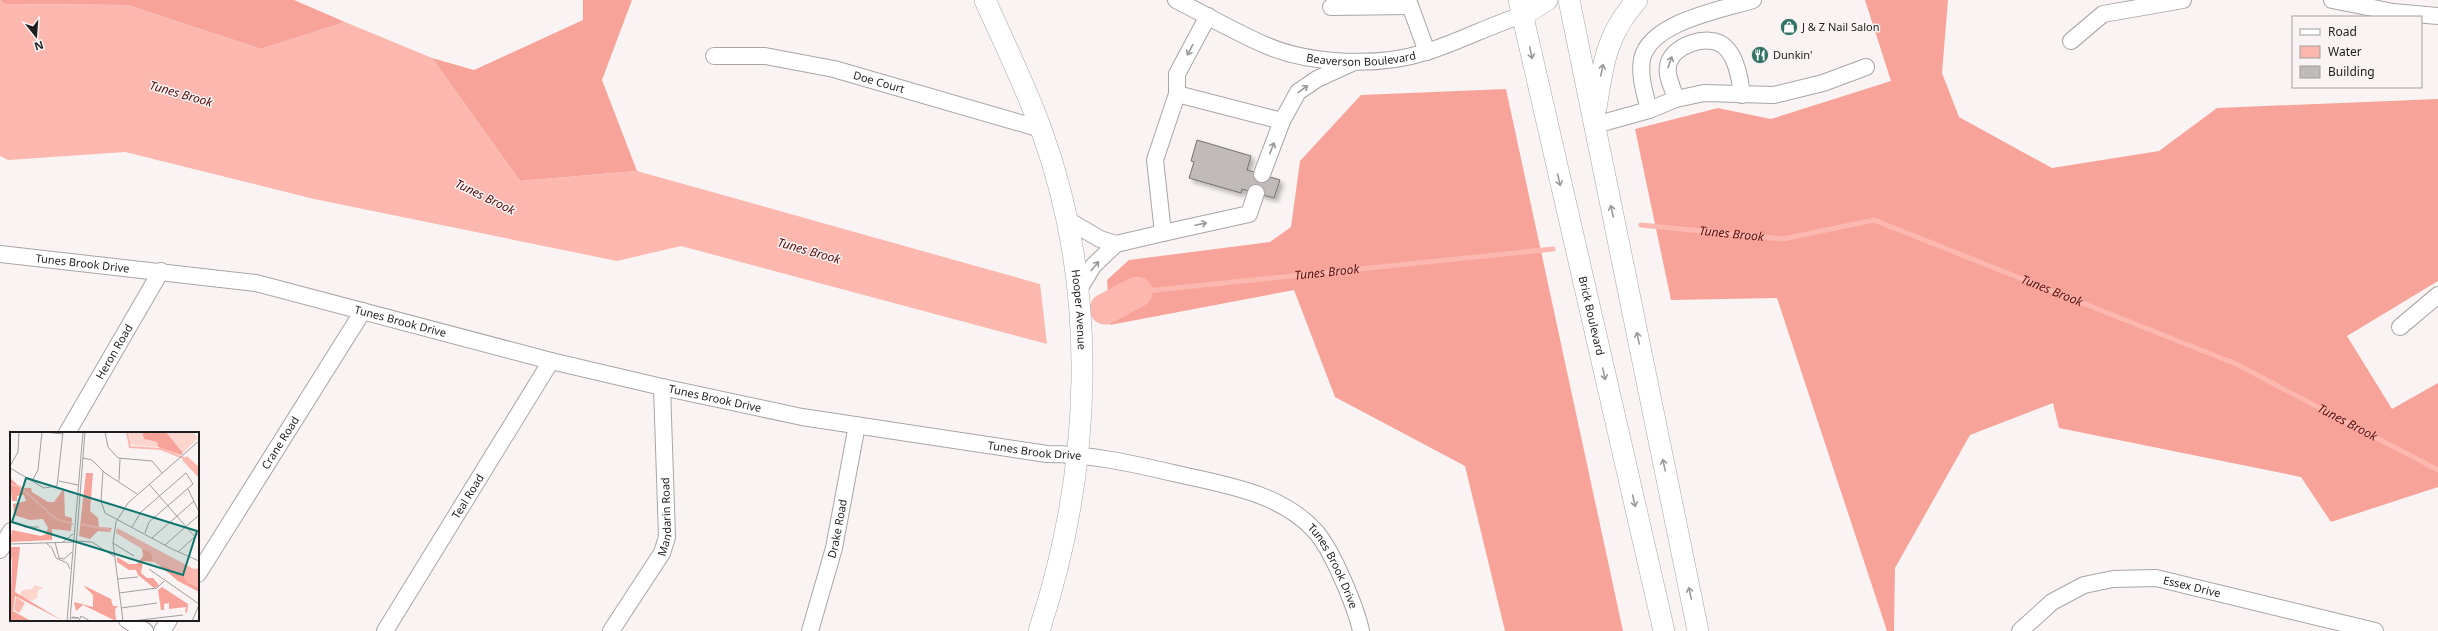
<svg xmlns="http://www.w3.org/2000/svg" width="2438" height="631" font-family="'Noto Sans',sans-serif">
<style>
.forest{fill:#f8a399}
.water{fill:#fcb7af}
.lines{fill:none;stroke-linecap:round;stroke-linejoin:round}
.stream{stroke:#fcb7af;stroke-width:5}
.river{stroke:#fcb7af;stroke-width:31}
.building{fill:#c0bbba;stroke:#74706f;filter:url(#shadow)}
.minor-casing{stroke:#aaa5a5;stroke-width:18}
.major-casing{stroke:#aaa5a5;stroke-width:22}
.minor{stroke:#fff;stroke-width:16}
.major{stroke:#fff;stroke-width:21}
.oneway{stroke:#9a9999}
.labels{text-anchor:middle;stroke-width:3;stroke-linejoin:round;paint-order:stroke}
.poi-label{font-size:11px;fill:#1e1c1c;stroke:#f9f4f3;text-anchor:start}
.street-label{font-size:11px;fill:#1e1c1c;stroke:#f9f4f3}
.water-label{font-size:12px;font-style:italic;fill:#560c0c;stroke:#f9f4f3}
.inset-river{fill:none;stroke:#fcb7af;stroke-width:2}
.inset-road{fill:none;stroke:#a19e9d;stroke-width:1}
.view{fill:#0f766e;fill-opacity:0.15;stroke:#0f766e;stroke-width:2}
.inset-edge{fill:none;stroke:#1e1c1c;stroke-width:2}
</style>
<defs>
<filter id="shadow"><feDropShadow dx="3.5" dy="3.5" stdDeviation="2" flood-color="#0004"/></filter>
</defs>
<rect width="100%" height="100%" fill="#f9f4f3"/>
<!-- forest -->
<g class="forest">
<polygon points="0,0 294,0 345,22 261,49 127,5 5,4"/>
<polygon points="583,0 632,0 602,80 637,171 520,181 432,58 474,70 583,20"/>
<polygon points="1865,0 1948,0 1942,73 1959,117 2052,168 2159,151 2217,108 2438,99 2438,281 2347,336 2392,409 2438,383 2438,487 2331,522 2301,477 2059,428 2053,403 1970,435 1895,568 1894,631 1887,631 1777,298 1671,300 1635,129 1718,108 1771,119 1891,81"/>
<polygon points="1506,89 1623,631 1505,631 1465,466 1335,397 1294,290 1110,325 1107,280 1129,260 1270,242 1291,227 1300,161 1361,95"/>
</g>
<!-- water -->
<polygon class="water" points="0,0 5,4 127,5 261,49 345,22 432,58 520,181 637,171 1040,284 1047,344 681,246 617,261 314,199 125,152 8,160 0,156"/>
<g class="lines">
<!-- stream -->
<g class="stream">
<path id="s1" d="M1641,225L1783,239L1874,220L2236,364L2438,470"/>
<path id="s2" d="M1137,292L1553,249"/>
</g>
<!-- river -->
<polyline class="river" points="1105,309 1137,292"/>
</g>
<!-- building -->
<polygon class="building" points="1197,140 1251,156 1247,170 1280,180 1274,198 1242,189 1241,193 1189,178 1194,162 1191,161"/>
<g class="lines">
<defs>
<g id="minor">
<path id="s3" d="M1176,0C1206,15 1235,32 1265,45C1311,65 1380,67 1426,52C1459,42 1490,25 1523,15"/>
<polyline points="1408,0 1427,52"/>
<polyline points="2332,0 2393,12 2438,16"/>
<polyline points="1331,7 1409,6"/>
<polyline points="2071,41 2103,14 2183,0"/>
<path id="s4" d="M714,56H765L834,69L1041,129"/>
<polyline points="1177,94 1282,121"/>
<path d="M1676,99C1673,88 1666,77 1668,66C1671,45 1709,33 1724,46C1737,57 1740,80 1742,95"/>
<polyline points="1649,110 1676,99 1704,93 1774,95 1823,83 1866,67"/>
<path d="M1595,125L1649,110C1645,94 1639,76 1642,59C1650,22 1721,10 1753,0"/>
<polyline points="1262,174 1282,121 1298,92 1317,79 1352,63"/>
<polyline points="1066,219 1100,239 1116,244 1163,233 1155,160 1177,94 1177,74 1208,16"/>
<polyline points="1163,233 1249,214 1256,193"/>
<path id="s5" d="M0,254L256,283L551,361L662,387L802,417L1047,454C1090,454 1130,463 1173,473C1221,484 1281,492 1316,532C1332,550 1356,607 1361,631"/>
<polyline points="1078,291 1093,266 1116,244"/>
<polyline points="2400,327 2438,295"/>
<path id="s6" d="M67,433L161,271"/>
<polyline points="0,550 11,531"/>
<path id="s7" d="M198,574L363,311"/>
<polyline points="127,620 145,631"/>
<polyline points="162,631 169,620"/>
<path id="s8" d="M385,631L551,361"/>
<path id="s9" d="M611,631L662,553L667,537L662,387"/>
<path id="s10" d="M810,631L834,548L857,425"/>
<path id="s11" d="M2020,631L2052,602L2084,585L2113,579L2156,578L2375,631"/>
</g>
<g id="major">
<path id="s12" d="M985,0C1004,43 1025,85 1041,129C1100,290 1092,470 1039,631"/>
<path id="s13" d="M1519,0L1664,631"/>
<polyline points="1569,0 1698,631"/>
<polyline points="1523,15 1547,0"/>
<path d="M1596,108C1603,64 1606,35 1637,0"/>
</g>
</defs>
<!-- minor casing -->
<use href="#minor" class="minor-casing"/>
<!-- major casing -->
<use href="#major" class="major-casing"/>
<!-- minor -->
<use href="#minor" class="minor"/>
<!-- major -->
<use href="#major" class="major"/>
</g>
<!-- one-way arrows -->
<defs><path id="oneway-shaft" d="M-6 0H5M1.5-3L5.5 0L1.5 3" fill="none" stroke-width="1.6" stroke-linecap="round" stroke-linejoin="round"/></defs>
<g class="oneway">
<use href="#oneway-shaft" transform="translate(1190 50) rotate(118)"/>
<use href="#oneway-shaft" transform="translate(1531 53) rotate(78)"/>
<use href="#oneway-shaft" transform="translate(1670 62) rotate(-71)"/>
<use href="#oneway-shaft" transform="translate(1602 70) rotate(-78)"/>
<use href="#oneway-shaft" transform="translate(1303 89) rotate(-37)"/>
<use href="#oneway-shaft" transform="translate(1272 148) rotate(-69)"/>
<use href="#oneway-shaft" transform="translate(1559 180) rotate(77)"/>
<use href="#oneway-shaft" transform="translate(1612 211) rotate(-102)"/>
<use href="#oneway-shaft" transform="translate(1201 224) rotate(-12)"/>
<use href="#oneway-shaft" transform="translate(1095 266) rotate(-50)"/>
<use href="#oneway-shaft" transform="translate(1638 338) rotate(-102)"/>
<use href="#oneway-shaft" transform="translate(1604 374) rotate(77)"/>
<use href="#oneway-shaft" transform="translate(1664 465) rotate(-102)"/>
<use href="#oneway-shaft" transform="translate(1634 501) rotate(77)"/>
<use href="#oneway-shaft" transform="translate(1690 593) rotate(-102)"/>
</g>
<!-- icons -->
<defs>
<symbol id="shop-disc" viewBox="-11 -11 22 22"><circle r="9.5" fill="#307364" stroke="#f9f4f3"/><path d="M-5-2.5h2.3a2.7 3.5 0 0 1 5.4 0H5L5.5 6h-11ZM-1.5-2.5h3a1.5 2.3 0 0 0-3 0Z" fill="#fff"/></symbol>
<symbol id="restaurant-disc" viewBox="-11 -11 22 22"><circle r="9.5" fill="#307364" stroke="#f9f4f3"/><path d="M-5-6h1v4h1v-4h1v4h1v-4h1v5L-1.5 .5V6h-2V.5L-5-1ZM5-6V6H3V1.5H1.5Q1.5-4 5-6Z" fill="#fff"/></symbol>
</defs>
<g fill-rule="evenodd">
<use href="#shop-disc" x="1779" y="17" width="20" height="20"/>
<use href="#restaurant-disc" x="1750" y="45" width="20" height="20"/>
</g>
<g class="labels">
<!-- poi labels -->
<g class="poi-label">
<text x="1802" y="31">J &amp; Z Nail Salon</text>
<text x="1773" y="59">Dunkin'</text>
</g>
<!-- street labels -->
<g class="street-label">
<text dy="4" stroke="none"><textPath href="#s3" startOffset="198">Beaverson Boulevard</textPath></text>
<text dy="4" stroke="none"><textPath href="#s4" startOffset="168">Doe Court</textPath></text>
<text dy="4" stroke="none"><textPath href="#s5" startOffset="83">Tunes Brook Drive</textPath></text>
<text dy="4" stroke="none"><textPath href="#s12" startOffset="326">Hooper Avenue</textPath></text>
<text dy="4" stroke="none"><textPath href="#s13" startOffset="324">Brick Boulevard</textPath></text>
<text dy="4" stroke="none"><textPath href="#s5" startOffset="407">Tunes Brook Drive</textPath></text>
<text dy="4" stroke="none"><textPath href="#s6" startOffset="94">Heron Road</textPath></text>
<text dy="4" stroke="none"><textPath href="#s5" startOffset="731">Tunes Brook Drive</textPath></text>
<text dy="4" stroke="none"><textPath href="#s7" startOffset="155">Crane Road</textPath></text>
<text dy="4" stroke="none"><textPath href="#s5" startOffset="1055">Tunes Brook Drive</textPath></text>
<text dy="4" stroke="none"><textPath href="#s8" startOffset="158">Teal Road</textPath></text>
<text dy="4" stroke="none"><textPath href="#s9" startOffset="130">Mandarin Road</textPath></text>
<text dy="4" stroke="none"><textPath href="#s10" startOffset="106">Drake Road</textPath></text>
<text dy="4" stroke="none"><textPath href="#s5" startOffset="1391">Tunes Brook Drive</textPath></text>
<text dy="4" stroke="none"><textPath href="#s11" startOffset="189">Essex Drive</textPath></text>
</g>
<!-- water labels -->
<g class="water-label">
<text transform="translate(181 94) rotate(16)" y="4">Tunes Brook</text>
<text transform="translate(485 197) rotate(26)" y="4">Tunes Brook</text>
<text dy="4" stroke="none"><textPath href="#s1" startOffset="91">Tunes Brook</textPath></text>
<text transform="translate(809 251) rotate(16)" y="4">Tunes Brook</text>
<text dy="4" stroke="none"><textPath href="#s2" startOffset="191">Tunes Brook</textPath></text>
<text dy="4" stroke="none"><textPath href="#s1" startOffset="427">Tunes Brook</textPath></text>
<text dy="4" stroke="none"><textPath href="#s1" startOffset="751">Tunes Brook</textPath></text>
</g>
</g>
<!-- overview -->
<g transform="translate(10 432)">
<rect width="189" height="189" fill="#f9f4f3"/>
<path d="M119,0H132L134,7L147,10L148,15L123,13L120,11ZM156,0H183L188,6L173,21ZM24,153L34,156L28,158L27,166L21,169L12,165L10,161L13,158L22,157Z" fill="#fdd5cf"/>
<path d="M132,0H156L173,21L171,23L148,15L147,10L134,7ZM76,41H83L80,79L88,86L89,95L102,96L100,100L88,99L80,107L69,104ZM0,46L11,56H21L22,60L38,70H44L54,56L55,84L62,86L61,99L42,97V108L0,110L2,98L31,104L36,102L38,96L33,87L20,88L4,83L3,72L16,69L14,63L7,64V69H2ZM0,115H10L5,160L53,189L5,164L3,179L21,189H0L2,131ZM132,117L141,119L144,130L133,129L131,141L137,146H143L149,153L147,155L144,156L128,143L126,138H119L107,130V125L119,132H127L133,124ZM150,134H156L173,143L179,151L189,155V160L168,149ZM73,153L101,167L103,174H108L105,177L106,189L73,173L66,179L64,170L83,175V163ZM152,155L178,172L177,181L175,180L176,175L159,177V171L154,172V178H151L148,158Z" fill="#f8a399"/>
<path d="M177,24L189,35V46L172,28ZM107,96L184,137L189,136V155L179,151L173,143L156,134H150L144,130L141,119L132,117L106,101ZM6,165L15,171L9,181L4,178Z" fill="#fcb7af"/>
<path class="inset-river" d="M117,0L120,15L151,17L176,27M0,52L10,55L46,87L63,92M70,92L100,98"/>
<path class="inset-road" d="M35,0L53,2M95,0L98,15L108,26L142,29L152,41M73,26L82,28L95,41L127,62M0,34L8,20L9,0M0,36L34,56L47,54L53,0M93,39L91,69L95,81L162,117L189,129M22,49L28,38L32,0M49,49L68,53M109,49L110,27M139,52L185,105M178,57L189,80M0,89L15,95H29M122,95L131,80L176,41L183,52L139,90L135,101M142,106L184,69M67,109L82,110L105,125M45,110L49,126L54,127L62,120M53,110L63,102M36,111L42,116L46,126L57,131L60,137M103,111L124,124M0,112L64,110M155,113L189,83M168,120L189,101M139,137L189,172M107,147L128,145M109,161L147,156L154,149M111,176L147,171M61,186L63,185L69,186H62M57,189L73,0M60,189L75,0M69,189L71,184L80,189M113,189L103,111L106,90L118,71L189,9M122,189L173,183M182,189L189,173"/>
<path class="view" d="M16,46L187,99L173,143L2,90Z"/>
<rect width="189" height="189" class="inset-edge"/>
</g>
<!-- legend -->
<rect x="2292" y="16" width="130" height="72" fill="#f9f4f3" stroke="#a19e9d"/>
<rect x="2300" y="29" width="20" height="6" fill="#ffffff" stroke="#a19e9d"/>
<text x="2328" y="36" font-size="12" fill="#1e1c1c">Road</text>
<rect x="2300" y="46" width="20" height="12" fill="#fcb7af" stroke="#a19e9d"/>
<text x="2328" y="56" font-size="12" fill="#1e1c1c">Water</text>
<rect x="2300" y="66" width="20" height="12" fill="#c0bbba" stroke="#a19e9d"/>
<text x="2328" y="76" font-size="12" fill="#1e1c1c">Building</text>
<!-- north arrow -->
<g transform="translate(36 36) rotate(163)" stroke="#f9f4f3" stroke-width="3" paint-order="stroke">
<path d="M0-3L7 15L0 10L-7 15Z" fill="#1e1c1c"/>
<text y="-6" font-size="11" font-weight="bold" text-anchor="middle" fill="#1e1c1c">N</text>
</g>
</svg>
